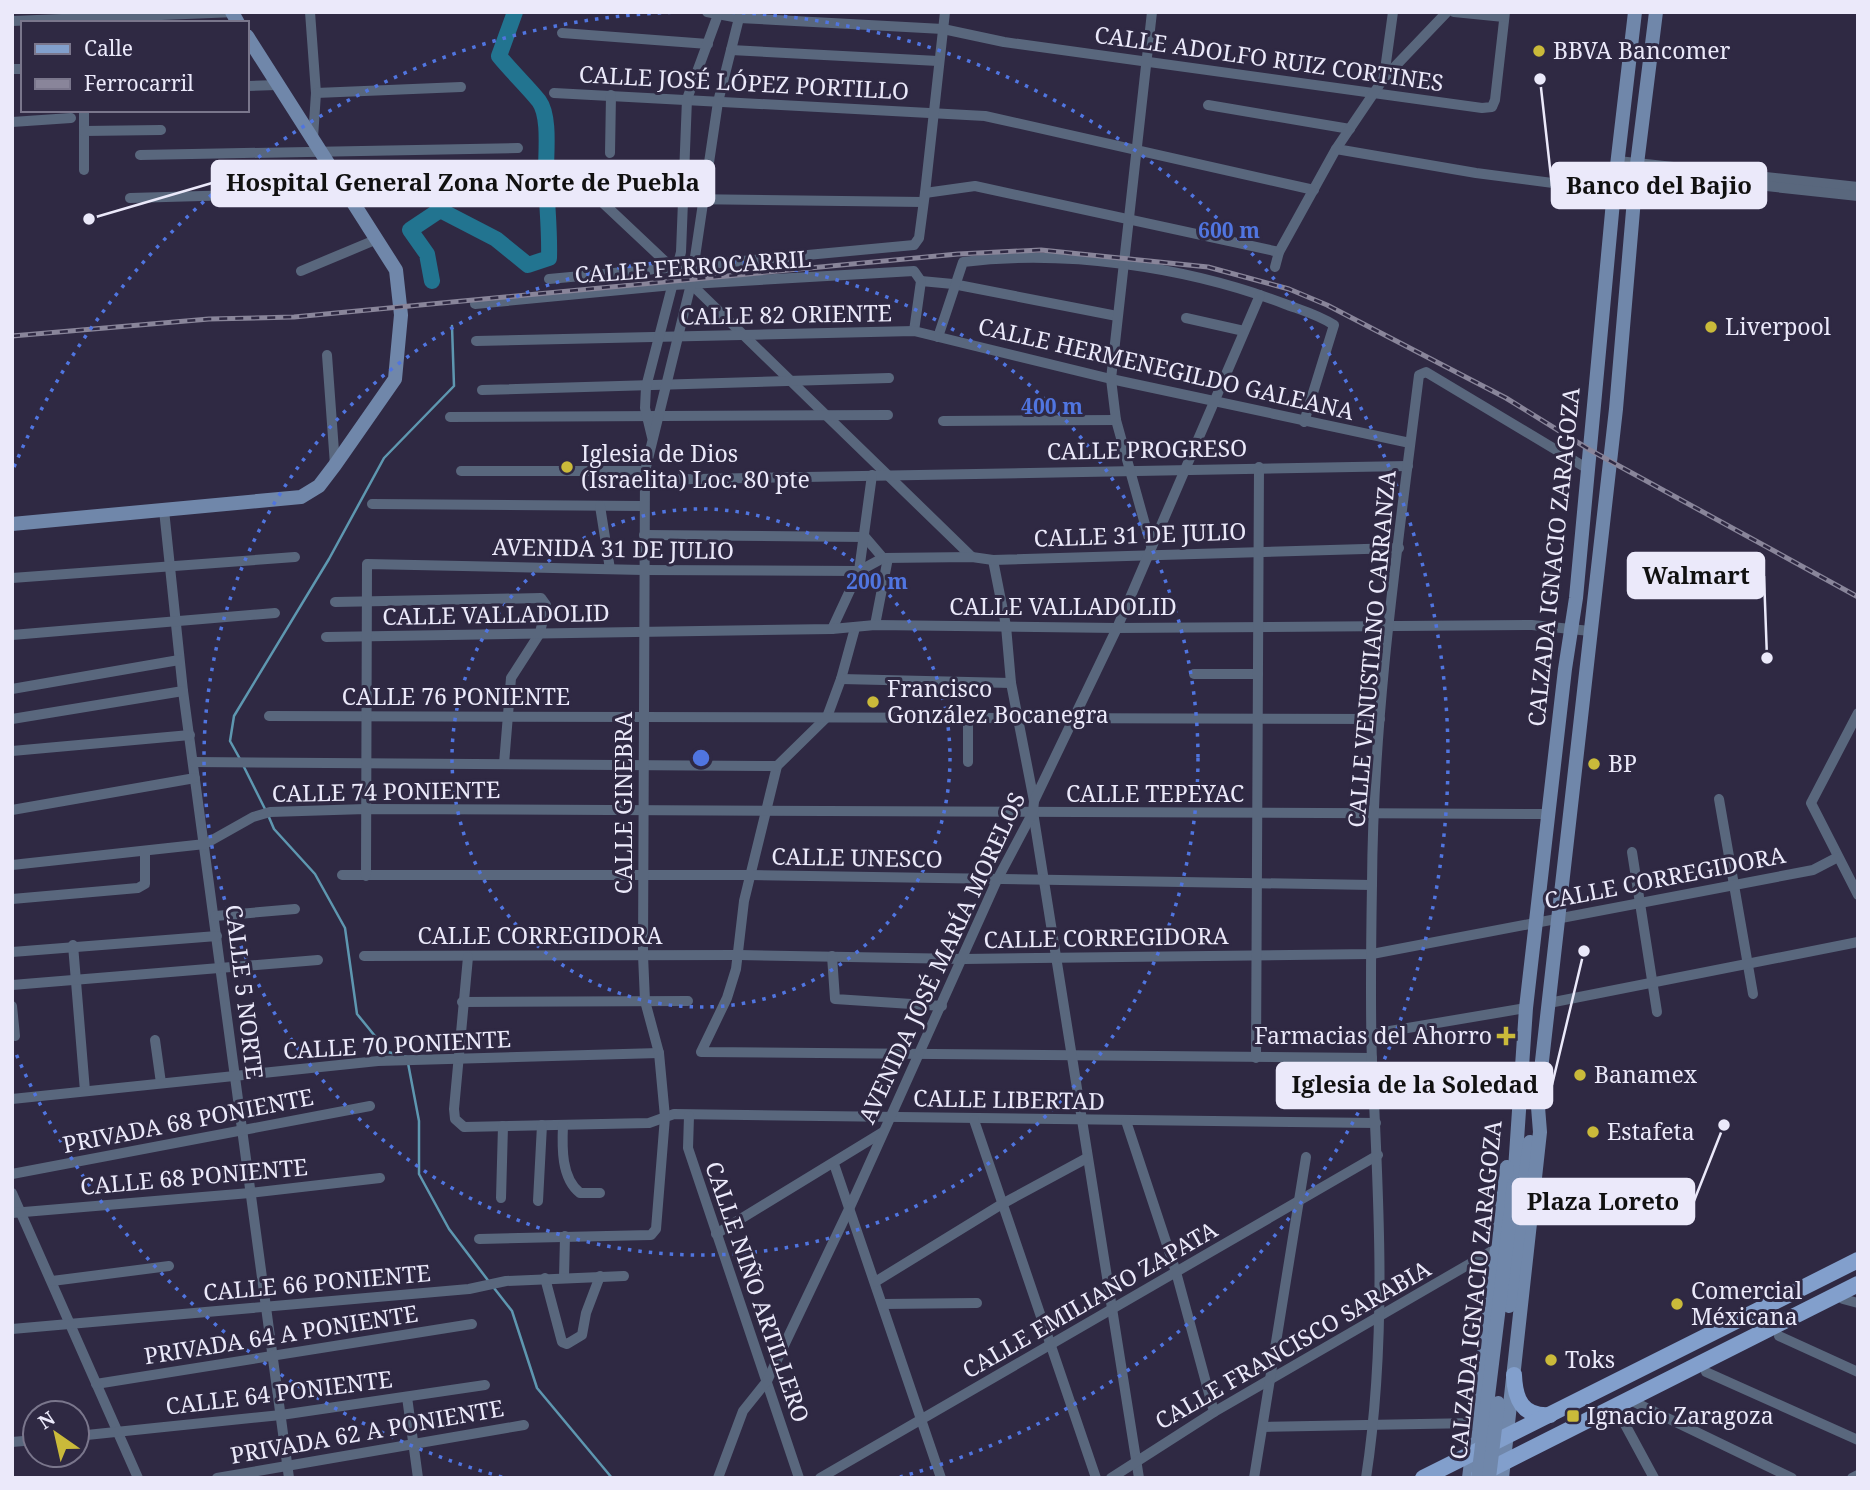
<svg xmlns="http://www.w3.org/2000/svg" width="1870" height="1490" font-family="'Noto Serif',serif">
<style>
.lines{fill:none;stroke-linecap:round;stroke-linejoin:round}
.stream{stroke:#5e97b0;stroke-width:2.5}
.river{stroke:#227490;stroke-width:16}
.street{stroke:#59677d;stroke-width:10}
.secondary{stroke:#7087aa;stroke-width:14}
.primary{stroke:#829fcc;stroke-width:16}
.rail-casing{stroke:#89859a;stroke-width:5}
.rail{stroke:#2f2943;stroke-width:2.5;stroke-dasharray:8;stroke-linecap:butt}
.secondary-bridge{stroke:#7087aa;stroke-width:14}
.ring{fill:none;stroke:#5075e0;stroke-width:3.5;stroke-dasharray:3.5 7}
.poi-dot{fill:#caba3a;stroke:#2f2943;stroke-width:2.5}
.labels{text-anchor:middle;stroke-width:6;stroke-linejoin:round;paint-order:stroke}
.poi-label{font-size:23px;fill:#ebe9fa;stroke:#2f2943;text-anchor:start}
.street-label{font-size:23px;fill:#ebe9fa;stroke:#2f2943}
.centre{fill:#5075e0;stroke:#2f2943;stroke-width:3.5}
.ring-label{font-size:21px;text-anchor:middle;font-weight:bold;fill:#5075e0;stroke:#2f2943;stroke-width:6;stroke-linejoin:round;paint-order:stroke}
.leader{fill:none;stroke:#ebe9fa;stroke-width:2.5}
.callout-dot{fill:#ebe9fa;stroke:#2f2943;stroke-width:2.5}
.callout{fill:#ebe9fa;stroke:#ebe9fa;stroke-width:2.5}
.callout-label{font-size:24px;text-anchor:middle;font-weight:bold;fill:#111}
</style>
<rect width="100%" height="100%" fill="#2f2943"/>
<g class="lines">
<!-- stream -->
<g class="stream">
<polyline points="240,759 230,741 234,716 329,559 384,458 454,386 452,326"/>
<polyline points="243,765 265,809"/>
<polyline points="268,815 274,829 315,874 345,928 357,1014 388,1052 407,1057"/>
<polyline points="408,1063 419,1121 419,1174 449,1229 490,1283"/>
<polyline points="494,1288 512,1311 537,1388 612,1478"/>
</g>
<!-- river -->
<path class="river" d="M432,281L427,254L410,230L440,210L496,239L528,265L549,258C550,228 546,200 546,170C546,152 550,116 539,101C528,87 511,71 499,56L515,12"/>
<!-- street -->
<g class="street">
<polyline points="310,12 316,93 313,138"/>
<polyline points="707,12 739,18 943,29 1004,42 1482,108 1492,107 1495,100 1505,12"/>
<polyline points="1454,12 1504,17"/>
<polyline points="12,21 236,12"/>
<polyline points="562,33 708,44"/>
<polyline points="731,50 938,61"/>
<polyline points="12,69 23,69"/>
<polyline points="1384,77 1393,12"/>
<polyline points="247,86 277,85"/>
<polyline points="316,93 461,87"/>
<polyline points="554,93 985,116 1314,190"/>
<polyline points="1208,105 1350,129"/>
<polyline points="84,110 84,170"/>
<polyline points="12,122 71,118"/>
<polyline points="84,131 161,130"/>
<polyline points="1336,149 1476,173 1614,191"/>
<polyline points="610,153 611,95"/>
<polyline points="140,155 518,148"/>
<polyline points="1618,161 1858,187"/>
<polyline points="1617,170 1858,196"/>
<polyline points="925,193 975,186 1279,252"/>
<polyline points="130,198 346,192"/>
<polyline points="684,199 923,202"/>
<polyline points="602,202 671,267"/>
<polyline points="1275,267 1279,252 1336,149 1384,78 1447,12"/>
<polyline points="301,271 375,240"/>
<polyline points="549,279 914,245 919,238 925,193 945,12"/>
<polyline points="921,281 953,284 1117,316"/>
<polyline points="691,284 972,557"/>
<polyline points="475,304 673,285 914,271 921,281 914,331"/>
<polyline points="1186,318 1244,331"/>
<path d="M938,337L963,262C1066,249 1188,267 1285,304C1301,310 1319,315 1334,325L1304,422"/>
<polyline points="476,341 914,331 1111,379 1410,443"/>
<polyline points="327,355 335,465"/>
<polyline points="482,390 889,378"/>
<polyline points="450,417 888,415"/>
<polyline points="943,421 1116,420"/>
<polyline points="652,437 645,408 646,387 681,252 687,99 719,12"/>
<polyline points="461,471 645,471"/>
<polyline points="645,480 1408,466"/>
<polyline points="372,504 643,506"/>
<polyline points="600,506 610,569"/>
<polyline points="164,510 183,691 289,1478"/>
<polyline points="644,535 865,537 883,558"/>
<polyline points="1151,546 1116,420 1111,379 1152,12"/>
<polyline points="993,560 1006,626 1011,683 1034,801"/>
<polyline points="12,578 295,557"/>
<polyline points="335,602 541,598 546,605 540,633 511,678 504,764"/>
<polyline points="875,625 888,558"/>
<polyline points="855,628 841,679 827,717 777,766 744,901 736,969 727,998 701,1052 1372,1058"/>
<polyline points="832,629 859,571 872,475"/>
<polyline points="12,635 275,613"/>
<polyline points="326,637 832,629 875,625 1117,628 1532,625 1590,631"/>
<polyline points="1194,674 1258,674"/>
<polyline points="841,679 1011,683"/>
<polyline points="12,689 179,660"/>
<polyline points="1858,713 1811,803 1858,895"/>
<polyline points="269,716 1380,719"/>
<polyline points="12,719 183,691"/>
<polyline points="968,719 968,762"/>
<polyline points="12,751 190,735"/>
<polyline points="194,762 777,766"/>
<polyline points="1719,799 1753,994"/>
<polyline points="12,810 195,778"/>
<polyline points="1033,812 1139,1478"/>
<polyline points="1632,852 1657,1012"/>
<polyline points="12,865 205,844 253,817 270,812 366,809 1549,814"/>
<polyline points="342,875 751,875 1372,885"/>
<polyline points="366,876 367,564 643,570 859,571 883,558 972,557 993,560 1399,548"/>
<polyline points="12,899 138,888 145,884 145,853"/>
<polyline points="215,916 295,909"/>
<polyline points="73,945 85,1091"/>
<polyline points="12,952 217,936"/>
<polyline points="364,956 739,955 964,959 1372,954 1813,870 1838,857"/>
<polyline points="832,956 835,999 942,1006"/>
<polyline points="468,957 454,1109 455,1119 464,1127 649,1123 674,1114 1376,1123"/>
<polyline points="12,985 318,960"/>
<polyline points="462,1002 688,1001"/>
<polyline points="1549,1003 1858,942"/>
<polyline points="12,1006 15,1036"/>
<polyline points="1372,1034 1526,1008"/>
<polyline points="155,1040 161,1083"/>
<polyline points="1256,1058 1259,467"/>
<polyline points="12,1099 378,1061 659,1053"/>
<polyline points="689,1116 688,1148 799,1478"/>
<polyline points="974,1120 1096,1478"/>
<polyline points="1126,1121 1176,1272 1214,1412"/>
<path d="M563,1125C562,1147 561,1178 580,1193H600"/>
<polyline points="834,1164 941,1478"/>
<polyline points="12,1174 370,1106"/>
<polyline points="12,1193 138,1478"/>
<polyline points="501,1198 503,1126"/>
<polyline points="538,1201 542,1125"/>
<polyline points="12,1213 250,1193 380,1178"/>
<polyline points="716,1234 883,1132"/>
<polyline points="479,1239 651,1235 656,1229 665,1117 659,1053 645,1001 643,955 645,471 691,284 718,102 739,18"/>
<polyline points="545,1278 562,1342 567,1344 582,1335 586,1313 600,1276"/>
<polyline points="564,1278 565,1236"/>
<polyline points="52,1281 169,1266"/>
<polyline points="875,1282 1002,1204 1087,1158"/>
<polyline points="1843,1299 1858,1303"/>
<polyline points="883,1304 977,1303"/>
<polyline points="12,1329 469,1289 506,1281 624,1276"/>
<polyline points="1779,1336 1858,1372"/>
<polyline points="1706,1372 1858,1440"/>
<polyline points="96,1384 472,1324"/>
<polyline points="407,1397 418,1478"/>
<polyline points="1630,1400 1792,1478"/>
<polyline points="1621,1417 1654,1478"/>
<polyline points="1263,1427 1475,1423"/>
<polyline points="77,1436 281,1415 485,1385"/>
<polyline points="12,1442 35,1440"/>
<polyline points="217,1478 524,1425"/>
<polyline points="718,1478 743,1411 767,1381 850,1207 997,880 1033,812 1034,801 1117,628 1260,295"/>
<polyline points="820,1478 1378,1155"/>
<polyline points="1111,1478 1214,1412 1497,1248"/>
<polyline points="1254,1478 1306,1157"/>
<path d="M1366,1478C1387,1340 1379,1201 1372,1062C1370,1003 1371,943 1372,884C1373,713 1398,544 1419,375L1426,372L1588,469"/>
<polyline points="1852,1478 1858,1475"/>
</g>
<!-- secondary -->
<g class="secondary">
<polyline points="232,12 238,23"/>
<polyline points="12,524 301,497 319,486 335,465 395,379 401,315 396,270 247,36"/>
<polyline points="1514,1184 1526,1008 1565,669 1576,598 1614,191 1635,12"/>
<polyline points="1524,1186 1530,1142"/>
<polyline points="1469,1478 1507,1167"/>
<polyline points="1502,1478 1540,1132 1538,1107 1542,1061 1616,409 1637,164 1656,12"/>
</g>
<!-- primary -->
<g class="primary">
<path d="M1514,1375C1515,1399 1522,1417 1550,1415"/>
<polyline points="1479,1475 1858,1284"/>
<polyline points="1423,1478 1858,1260"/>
</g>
<defs>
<polyline id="rail" points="12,336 209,319 294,317 958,254 1041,250 1208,267 1289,289 1327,305 1506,398 1590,450 1858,597"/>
</defs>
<!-- rail casing -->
<use href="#rail" class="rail-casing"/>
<!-- rail -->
<use href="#rail" class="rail"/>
<!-- secondary-bridge -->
<g class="secondary-bridge">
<polyline points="1509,1306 1524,1186"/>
<polyline points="1478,1478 1514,1184"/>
<polyline points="1489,1478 1498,1403"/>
</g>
</g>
<!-- distance rings -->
<g class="ring">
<circle cx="701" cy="758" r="249"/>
<circle cx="701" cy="758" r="497"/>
<path d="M502 1477A746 746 0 0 1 14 1049M14 467A746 746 0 0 1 681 12M721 12A746 746 0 0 1 900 1477"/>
</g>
<!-- markers -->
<g class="poi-dot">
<circle cx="1539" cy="51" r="7"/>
<circle cx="1711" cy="327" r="7"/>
<circle cx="567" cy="467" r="7"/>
<circle cx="873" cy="702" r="7"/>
<circle cx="1594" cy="764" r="7"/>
<path d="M1502.5 1025.5h7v7h7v7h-7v7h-7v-7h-7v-7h7z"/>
<circle cx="1580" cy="1075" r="7"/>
<circle cx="1593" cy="1132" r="7"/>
<circle cx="1677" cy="1304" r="7"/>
<circle cx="1551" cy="1360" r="7"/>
<rect x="1566" y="1409" width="14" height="14" rx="3.5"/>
</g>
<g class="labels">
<!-- poi labels -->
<g class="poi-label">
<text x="1553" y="59">BBVA Bancomer</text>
<text x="1725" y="335">Liverpool</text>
<text x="581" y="462">Iglesia de Dios<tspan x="581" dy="26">(Israelita) Loc. 80 pte</tspan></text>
<text x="887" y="697">Francisco<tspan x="887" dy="26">González Bocanegra</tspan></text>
<text x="1608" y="772">BP</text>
<text x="1492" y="1044" text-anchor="end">Farmacias del Ahorro</text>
<text x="1594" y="1083">Banamex</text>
<text x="1607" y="1140">Estafeta</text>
<text x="1691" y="1299">Comercial<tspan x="1691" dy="26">Méxicana</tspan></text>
<text x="1565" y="1368">Toks</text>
<text x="1587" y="1424">Ignacio Zaragoza</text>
</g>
<!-- street labels -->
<g class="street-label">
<text transform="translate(1269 59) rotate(8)" y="8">CALLE ADOLFO RUIZ CORTINES</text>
<text transform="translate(744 83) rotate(3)" y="8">CALLE JOSÉ LÓPEZ PORTILLO</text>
<text transform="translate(693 267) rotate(-4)" y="8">CALLE FERROCARRIL</text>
<text transform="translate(786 315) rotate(-1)" y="8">CALLE 82 ORIENTE</text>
<text transform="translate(1166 369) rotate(13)" y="8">CALLE HERMENEGILDO GALEANA</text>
<text transform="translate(1147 450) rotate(-1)" y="8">CALLE PROGRESO</text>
<text transform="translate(1140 535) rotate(-2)" y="8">CALLE 31 DE JULIO</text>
<text transform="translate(613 549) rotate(1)" y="8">AVENIDA 31 DE JULIO</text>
<text transform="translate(1554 557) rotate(-84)" y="8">CALZADA IGNACIO ZARAGOZA</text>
<text x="1063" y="615">CALLE VALLADOLID</text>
<text transform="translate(496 615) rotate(-1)" y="8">CALLE VALLADOLID</text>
<text transform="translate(1372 649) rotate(-85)" y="8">CALLE VENUSTIANO CARRANZA</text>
<text x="456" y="705">CALLE 76 PONIENTE</text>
<text transform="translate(386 792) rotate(-1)" y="8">CALLE 74 PONIENTE</text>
<text x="1155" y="802">CALLE TEPEYAC</text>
<text transform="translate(624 803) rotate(-90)" y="8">CALLE GINEBRA</text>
<text transform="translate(857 858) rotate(1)" y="8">CALLE UNESCO</text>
<text transform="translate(1665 878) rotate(-11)" y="8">CALLE CORREGIDORA</text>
<text x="540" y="944">CALLE CORREGIDORA</text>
<text transform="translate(1106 938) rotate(-1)" y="8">CALLE CORREGIDORA</text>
<text transform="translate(942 958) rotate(-65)" y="8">AVENIDA JOSÉ MARÍA MORELOS</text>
<text transform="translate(244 992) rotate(83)" y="8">CALLE 5 NORTE</text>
<text transform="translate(397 1045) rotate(-3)" y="8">CALLE 70 PONIENTE</text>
<text transform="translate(1009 1100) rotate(1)" y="8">CALLE LIBERTAD</text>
<text transform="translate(188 1121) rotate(-11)" y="8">PRIVADA 68 PONIENTE</text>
<text transform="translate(194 1177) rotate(-5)" y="8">CALLE 68 PONIENTE</text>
<text transform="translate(317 1283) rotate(-5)" y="8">CALLE 66 PONIENTE</text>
<text transform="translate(1476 1290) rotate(-84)" y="8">CALZADA IGNACIO ZARAGOZA</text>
<text transform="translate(757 1292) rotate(71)" y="8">CALLE NIÑO ARTILLERO</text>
<text transform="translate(1090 1300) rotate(-30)" y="8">CALLE EMILIANO ZAPATA</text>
<text transform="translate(281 1335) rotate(-9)" y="8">PRIVADA 64 A PONIENTE</text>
<text transform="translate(1293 1345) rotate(-30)" y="8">CALLE FRANCISCO SARABIA</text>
<text transform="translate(279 1393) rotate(-7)" y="8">CALLE 64 PONIENTE</text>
<text transform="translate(367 1432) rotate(-10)" y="8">PRIVADA 62 A PONIENTE</text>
</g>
</g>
<circle cx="701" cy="758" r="10" class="centre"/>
<g class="ring-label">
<text x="1229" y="238">600 m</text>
<text x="1052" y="414">400 m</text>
<text x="877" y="589">200 m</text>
</g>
<!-- callouts -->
<path class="leader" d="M89 219L212 183M1540 79L1552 186M1767 658L1764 576M1584 951L1552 1085M1724 1125L1694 1201"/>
<g class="callout-dot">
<circle cx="89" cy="219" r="7"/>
<circle cx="1540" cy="79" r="7"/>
<circle cx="1767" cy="658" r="7"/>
<circle cx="1584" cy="951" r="7"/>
<circle cx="1724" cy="1125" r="7"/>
</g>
<g class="callout">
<rect x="212" y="161" width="502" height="45" rx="7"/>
<rect x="1552" y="163" width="214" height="45" rx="7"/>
<rect x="1628" y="553" width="136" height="45" rx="7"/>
<rect x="1277" y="1063" width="275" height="45" rx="7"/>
<rect x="1513" y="1179" width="181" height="45" rx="7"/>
</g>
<g class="callout-label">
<text x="463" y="191">Hospital General Zona Norte de Puebla</text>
<text x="1659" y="194">Banco del Bajio</text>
<text x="1696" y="584">Walmart</text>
<text x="1415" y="1093">Iglesia de la Soledad</text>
<text x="1603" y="1210">Plaza Loreto</text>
</g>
<!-- border -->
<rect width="1870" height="1490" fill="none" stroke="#ebe9fa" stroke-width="28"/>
<!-- legend -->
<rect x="21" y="21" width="228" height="91" fill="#2f2943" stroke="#7a768c" stroke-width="2"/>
<rect x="35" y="44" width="35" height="10" fill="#829fcc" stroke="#7a768c" stroke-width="2"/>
<text x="84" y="56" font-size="21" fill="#ebe9fa">Calle</text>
<rect x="35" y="79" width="35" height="10" fill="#89859a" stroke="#7a768c" stroke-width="2"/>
<text x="84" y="91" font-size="21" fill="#ebe9fa">Ferrocarril</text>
<!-- north arrow -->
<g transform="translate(56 1434) rotate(326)"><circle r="33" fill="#2f2943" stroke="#7a768c" stroke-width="2"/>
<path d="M0-5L12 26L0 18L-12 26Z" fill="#caba3a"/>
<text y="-10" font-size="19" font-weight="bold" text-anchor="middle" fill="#ebe9fa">N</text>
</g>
</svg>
